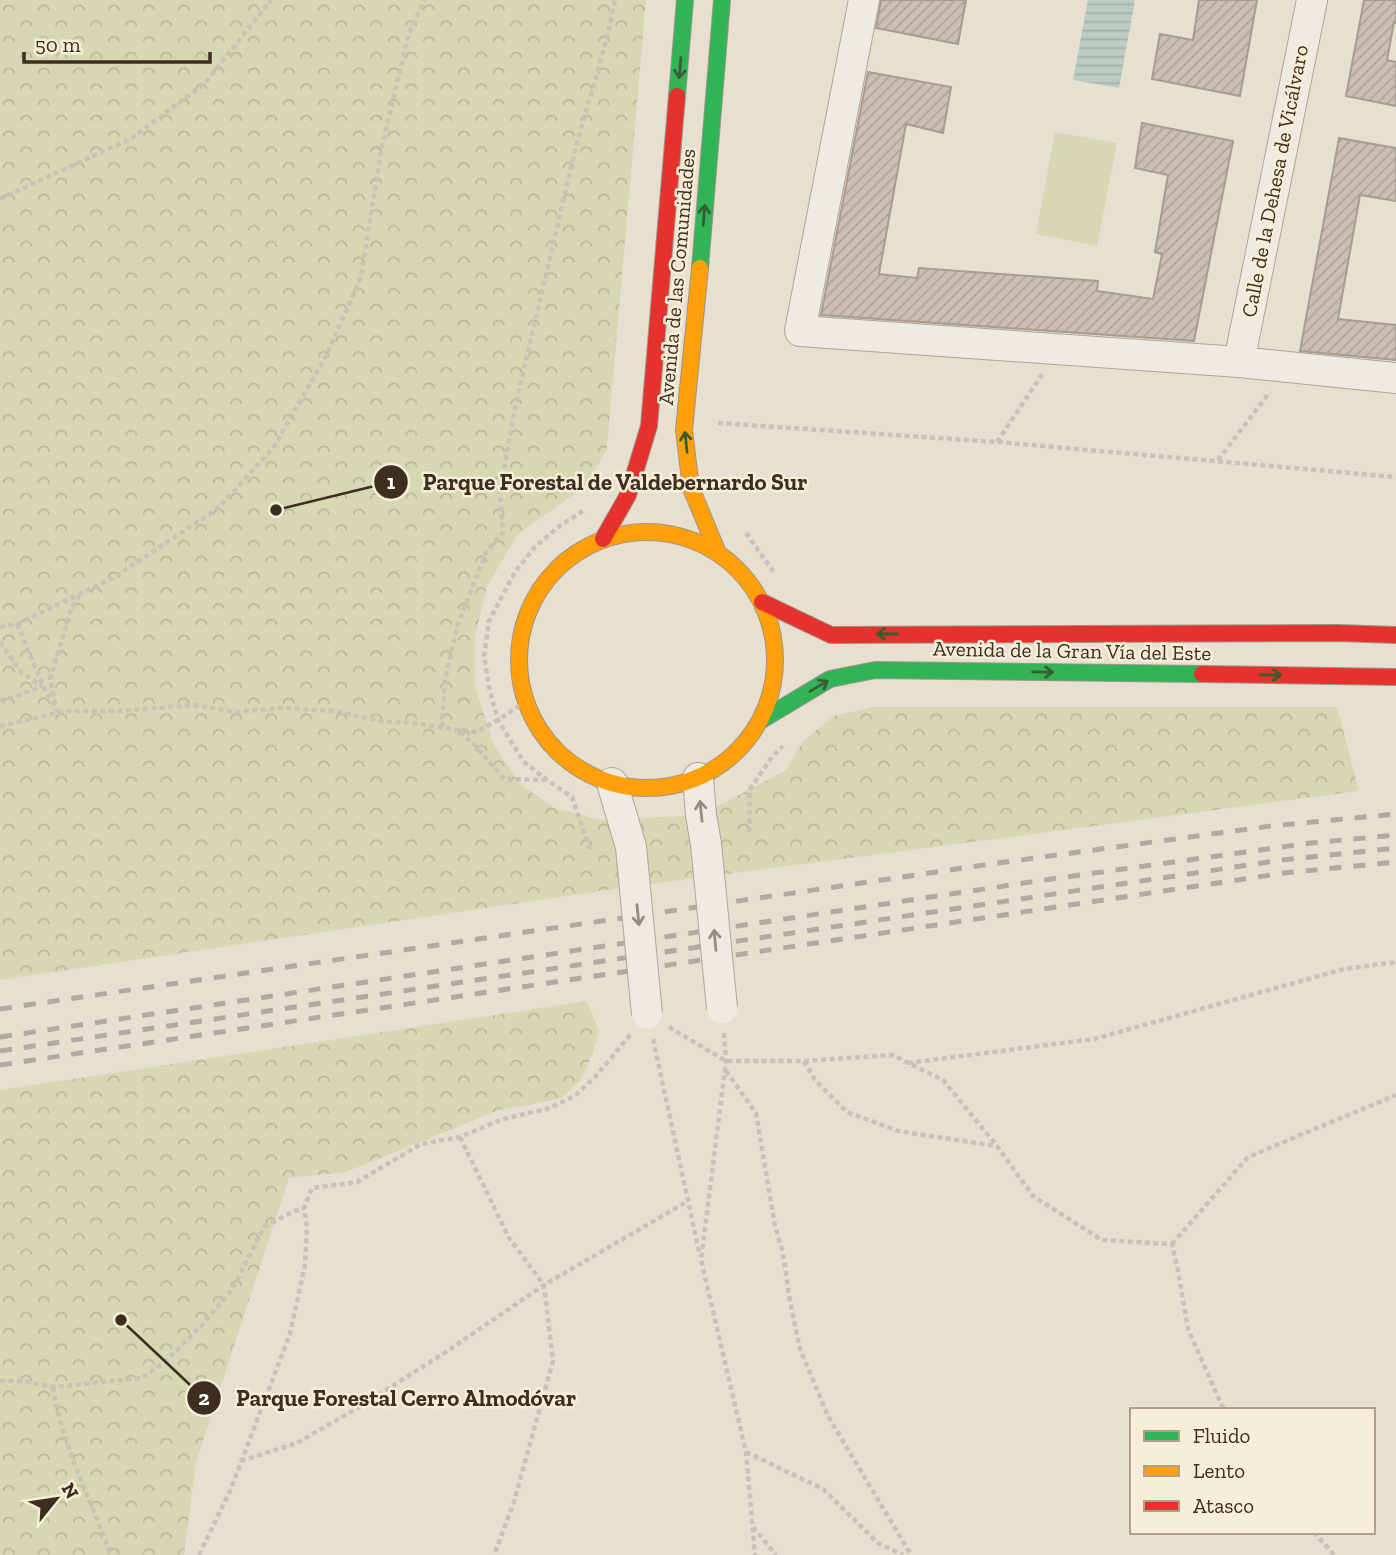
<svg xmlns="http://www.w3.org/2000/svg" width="1396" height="1555" font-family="'Zilla Slab',serif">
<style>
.park{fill:url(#park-crowns)}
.garden{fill:#d6d7b3}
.water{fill:url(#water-rules)}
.building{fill:url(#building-hatch);stroke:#a89c90;stroke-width:2}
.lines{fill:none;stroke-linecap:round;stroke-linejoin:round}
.street-casing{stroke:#ada599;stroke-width:32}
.fast-casing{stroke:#9c958a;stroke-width:18}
.slow-casing{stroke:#9c958a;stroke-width:18}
.jam-casing{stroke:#9c958a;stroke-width:18}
.path{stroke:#c8c2b9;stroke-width:4.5;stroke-dasharray:5 3.5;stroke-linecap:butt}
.street{stroke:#efebe3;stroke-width:30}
.fast{stroke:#30b455;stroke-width:16}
.slow{stroke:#ff9f0a;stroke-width:16}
.jam{stroke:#e5322d;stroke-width:16}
.rail{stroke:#afaaa2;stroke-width:5;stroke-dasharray:12 12;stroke-linecap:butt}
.street-bridge-casing{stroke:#ada599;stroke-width:32;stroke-linecap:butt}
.street-bridge{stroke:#efebe3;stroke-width:30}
.oneway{stroke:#385d33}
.oneway2{stroke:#968c82}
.labels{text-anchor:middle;stroke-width:5;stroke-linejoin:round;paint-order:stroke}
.street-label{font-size:21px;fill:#3d2e20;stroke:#f7eed8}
.leader{fill:none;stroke:#3d2e20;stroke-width:2.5}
.callout-dot{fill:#3d2e20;stroke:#f7eed8;stroke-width:2.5}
.mark-label{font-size:21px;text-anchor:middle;font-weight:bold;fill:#fff}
.callout-label{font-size:23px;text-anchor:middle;font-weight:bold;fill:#3d2e20;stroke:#f7eed8;stroke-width:5;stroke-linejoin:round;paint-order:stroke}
</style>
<defs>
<pattern id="park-crowns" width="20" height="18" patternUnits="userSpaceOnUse" patternTransform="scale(1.75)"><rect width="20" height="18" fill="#d6d7b3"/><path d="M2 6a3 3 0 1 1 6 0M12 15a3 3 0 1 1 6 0" fill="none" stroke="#b9b99a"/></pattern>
<pattern id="water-rules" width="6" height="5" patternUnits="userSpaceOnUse" patternTransform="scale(1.75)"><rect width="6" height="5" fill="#bcccc2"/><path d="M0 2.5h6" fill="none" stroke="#a2b0a6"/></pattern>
<pattern id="building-hatch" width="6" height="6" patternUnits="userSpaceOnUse" patternTransform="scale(1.75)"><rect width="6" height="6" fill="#cbbfb2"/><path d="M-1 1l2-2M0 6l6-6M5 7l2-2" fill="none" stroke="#afa499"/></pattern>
</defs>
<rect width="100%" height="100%" fill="#e7e0d1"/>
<!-- park -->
<g class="park">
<polygon points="0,0 646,0 607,448 587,485 518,534 487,586 475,638 475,687 494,745 520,784 554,808 601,820 701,815 786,770 803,741 834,716 873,707 1337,707 1359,791 607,890 0,980"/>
<polygon points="587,1001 599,1031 593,1053 581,1080 560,1099 499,1110 346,1172 289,1178 196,1462 184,1555 0,1555 0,1090"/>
</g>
<!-- garden -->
<polygon class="garden" points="1055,132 1117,143 1097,246 1036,234"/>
<!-- water -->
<polygon class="water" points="1088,0 1135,0 1119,88 1073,80"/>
<!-- building -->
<g class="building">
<polygon points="881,0 966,0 958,44 876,28"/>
<polygon points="1199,0 1257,0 1240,96 1152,79 1160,34 1193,40"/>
<polygon points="1364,0 1396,0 1396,23 1394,22 1387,60 1396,62 1396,106 1346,96"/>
<polygon points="868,72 951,87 943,133 906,124 879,274 917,278 919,268 1098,281 1097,291 1153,299 1162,254 1155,252 1168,175 1135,168 1142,123 1233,141 1194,341 821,315"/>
<polygon points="1339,138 1396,148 1396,201 1360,195 1338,319 1396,325 1396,360 1300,351"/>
</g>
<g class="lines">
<defs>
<g id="street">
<polyline points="864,0 800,331 1239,362 1396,378"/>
<polyline points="1239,362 1312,0"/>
<polyline points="698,778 701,815 706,844"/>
<polyline points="612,783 631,847"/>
</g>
<g id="fast">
<polyline points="677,96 685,0"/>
<polyline points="700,268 722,0"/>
<polyline points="760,721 830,679 875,670 1202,674"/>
</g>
<g id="slow">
<polyline points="700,268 684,430 691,488 718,553"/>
<circle cx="647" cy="660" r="128"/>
</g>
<g id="jam">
<polyline points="603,539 628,495 649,426 677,96"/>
<polyline points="762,602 831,635 1338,633 1396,635"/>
<polyline points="1202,674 1396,677"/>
</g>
</defs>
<!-- street casing -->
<use href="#street" class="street-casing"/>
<!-- fast casing -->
<use href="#fast" class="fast-casing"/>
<!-- slow casing -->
<use href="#slow" class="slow-casing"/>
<!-- jam casing -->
<use href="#jam" class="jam-casing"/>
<!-- path -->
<g class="path">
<polyline points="0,199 132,138 205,83 271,0"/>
<polyline points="718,423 997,442 1396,477"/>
<polyline points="997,442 1043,373"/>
<polyline points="1218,460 1270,392"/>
<polyline points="583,511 558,527 535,547 515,572 489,621 484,656 489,687 498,720 523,761 547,780 572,797 591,852"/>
<polyline points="746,533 775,574"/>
<polyline points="17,624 43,686 54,706"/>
<polyline points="0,627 17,624 113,578 217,509 274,447 326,356 361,277 381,151 408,37 424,0"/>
<polyline points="0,642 22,673 42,686"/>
<polyline points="0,700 12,698 42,686"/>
<polyline points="57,713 50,679 72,607 80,594"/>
<polyline points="0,726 65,711 120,711 194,705 234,712 282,708 335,711 385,722 415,723 458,730 476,732 498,720 526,701"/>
<polyline points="442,727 445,680 458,623 487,551 503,532 500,492 514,412 576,146 606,42 615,0"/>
<polyline points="460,732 472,742 504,779 546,780"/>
<polyline points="749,832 750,789 772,757 783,746"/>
<polyline points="669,1027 726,1061 804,1061 892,1055 943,1080 997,1146 1033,1196 1102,1240 1172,1244 1178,1271 1188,1329 1221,1404 1225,1410"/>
<polyline points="724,1033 726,1061 701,1260 746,1452 755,1555"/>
<polyline points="653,1039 700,1256"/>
<polyline points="804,1061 815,1080 847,1112 898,1131 996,1146"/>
<polyline points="908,1063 1094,1039 1344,969 1396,962"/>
<polyline points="726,1071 756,1113 775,1226 783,1253 790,1301 800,1349 828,1416 911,1555"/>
<polyline points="460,1137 509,1238 544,1285 553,1361 514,1502 494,1555"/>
<polyline points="1172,1244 1248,1157 1396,1095"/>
<polyline points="0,1381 23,1381 53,1387 142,1378 167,1360 202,1325 232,1290 264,1227 292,1212 304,1208"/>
<path d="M53,1387C62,1446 91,1500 111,1555"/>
<polyline points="746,1452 823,1489 878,1543 903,1555"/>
<polyline points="241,1461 297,1443 361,1406 449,1350 544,1285 688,1201"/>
<polyline points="753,1527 776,1555"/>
<polyline points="1314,1532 1334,1555"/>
<polyline points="199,1555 230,1491 290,1334 305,1265 307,1227 304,1208 312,1188 357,1182 421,1144 460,1137 503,1119 547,1109 575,1096 595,1077 631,1034"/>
</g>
<!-- street -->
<use href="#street" class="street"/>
<!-- fast -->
<use href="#fast" class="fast"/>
<!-- slow -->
<use href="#slow" class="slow"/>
<!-- jam -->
<use href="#jam" class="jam"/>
<!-- rail -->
<g class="rail">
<polyline points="0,1009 998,863 1271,826 1396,814"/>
<polyline points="0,1037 1044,880 1311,843 1396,835"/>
<polyline points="0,1051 1282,860 1396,848"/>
<polyline points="0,1065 1284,873 1396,862"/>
</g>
<defs>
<g id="street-bridge">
<polyline points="706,844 722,1008"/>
<polyline points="631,847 647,1014"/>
</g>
</defs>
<!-- street-bridge casing -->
<use href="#street-bridge" class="street-bridge-casing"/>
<!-- street-bridge -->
<use href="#street-bridge" class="street-bridge"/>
</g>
<!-- one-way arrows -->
<defs><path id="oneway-shaft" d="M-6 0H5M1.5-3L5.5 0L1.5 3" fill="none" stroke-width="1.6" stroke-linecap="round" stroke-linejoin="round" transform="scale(1.75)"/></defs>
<g class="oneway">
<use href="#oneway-shaft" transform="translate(680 68) rotate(95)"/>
<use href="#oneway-shaft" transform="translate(704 215) rotate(-85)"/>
<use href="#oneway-shaft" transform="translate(686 442) rotate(-96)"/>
<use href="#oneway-shaft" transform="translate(887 634) rotate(-180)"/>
<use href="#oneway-shaft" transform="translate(1043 672) rotate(1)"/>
<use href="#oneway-shaft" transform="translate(1271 675) rotate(1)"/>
<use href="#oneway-shaft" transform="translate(819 686) rotate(-31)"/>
</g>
<g class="oneway2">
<use href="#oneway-shaft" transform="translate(701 811) rotate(-96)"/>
<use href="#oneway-shaft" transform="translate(638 915) rotate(84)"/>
<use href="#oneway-shaft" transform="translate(715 940) rotate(-95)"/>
</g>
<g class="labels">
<!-- street labels -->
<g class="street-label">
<text transform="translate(1275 181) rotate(-79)" y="7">Calle de la Dehesa de Vicálvaro</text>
<text transform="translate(677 277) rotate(-85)" y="7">Avenida de las Comunidades</text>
<text transform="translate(1072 651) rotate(1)" y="7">Avenida de la Gran Vía del Este</text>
</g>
</g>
<!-- callouts -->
<path class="leader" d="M276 510L391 482M121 1320L204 1398"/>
<g class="callout-dot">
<circle cx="276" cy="510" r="7"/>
<circle cx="121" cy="1320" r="7"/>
<circle cx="391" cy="482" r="18"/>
<circle cx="204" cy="1398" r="18"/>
</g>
<g class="mark-label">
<text x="391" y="489">1</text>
<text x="204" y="1405">2</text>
</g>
<g class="callout-label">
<text x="615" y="490">Parque Forestal de Valdebernardo Sur</text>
<text x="406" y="1406">Parque Forestal Cerro Almodóvar</text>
</g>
<!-- legend -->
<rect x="1130" y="1408" width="245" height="126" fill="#f7eed8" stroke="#ada18e" stroke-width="2"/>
<rect x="1144" y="1431" width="35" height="10" fill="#30b455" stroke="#ada18e" stroke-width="2"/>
<text x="1193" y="1443" font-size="21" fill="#3d2e20">Fluido</text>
<rect x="1144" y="1466" width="35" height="10" fill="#ff9f0a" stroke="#ada18e" stroke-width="2"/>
<text x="1193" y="1478" font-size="21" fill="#3d2e20">Lento</text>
<rect x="1144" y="1501" width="35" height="10" fill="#e5322d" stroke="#ada18e" stroke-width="2"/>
<text x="1193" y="1513" font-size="21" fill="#3d2e20">Atasco</text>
<!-- north arrow -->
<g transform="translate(56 1499) rotate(60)" stroke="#f7eed8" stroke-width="5" paint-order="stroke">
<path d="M0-5L12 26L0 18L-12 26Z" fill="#3d2e20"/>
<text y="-10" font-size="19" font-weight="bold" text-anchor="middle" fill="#3d2e20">N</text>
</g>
<!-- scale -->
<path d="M24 52v10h186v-10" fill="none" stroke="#3d2e20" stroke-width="3.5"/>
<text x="35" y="52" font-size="21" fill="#3d2e20" stroke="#f7eed8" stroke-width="5" paint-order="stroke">50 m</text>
</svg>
